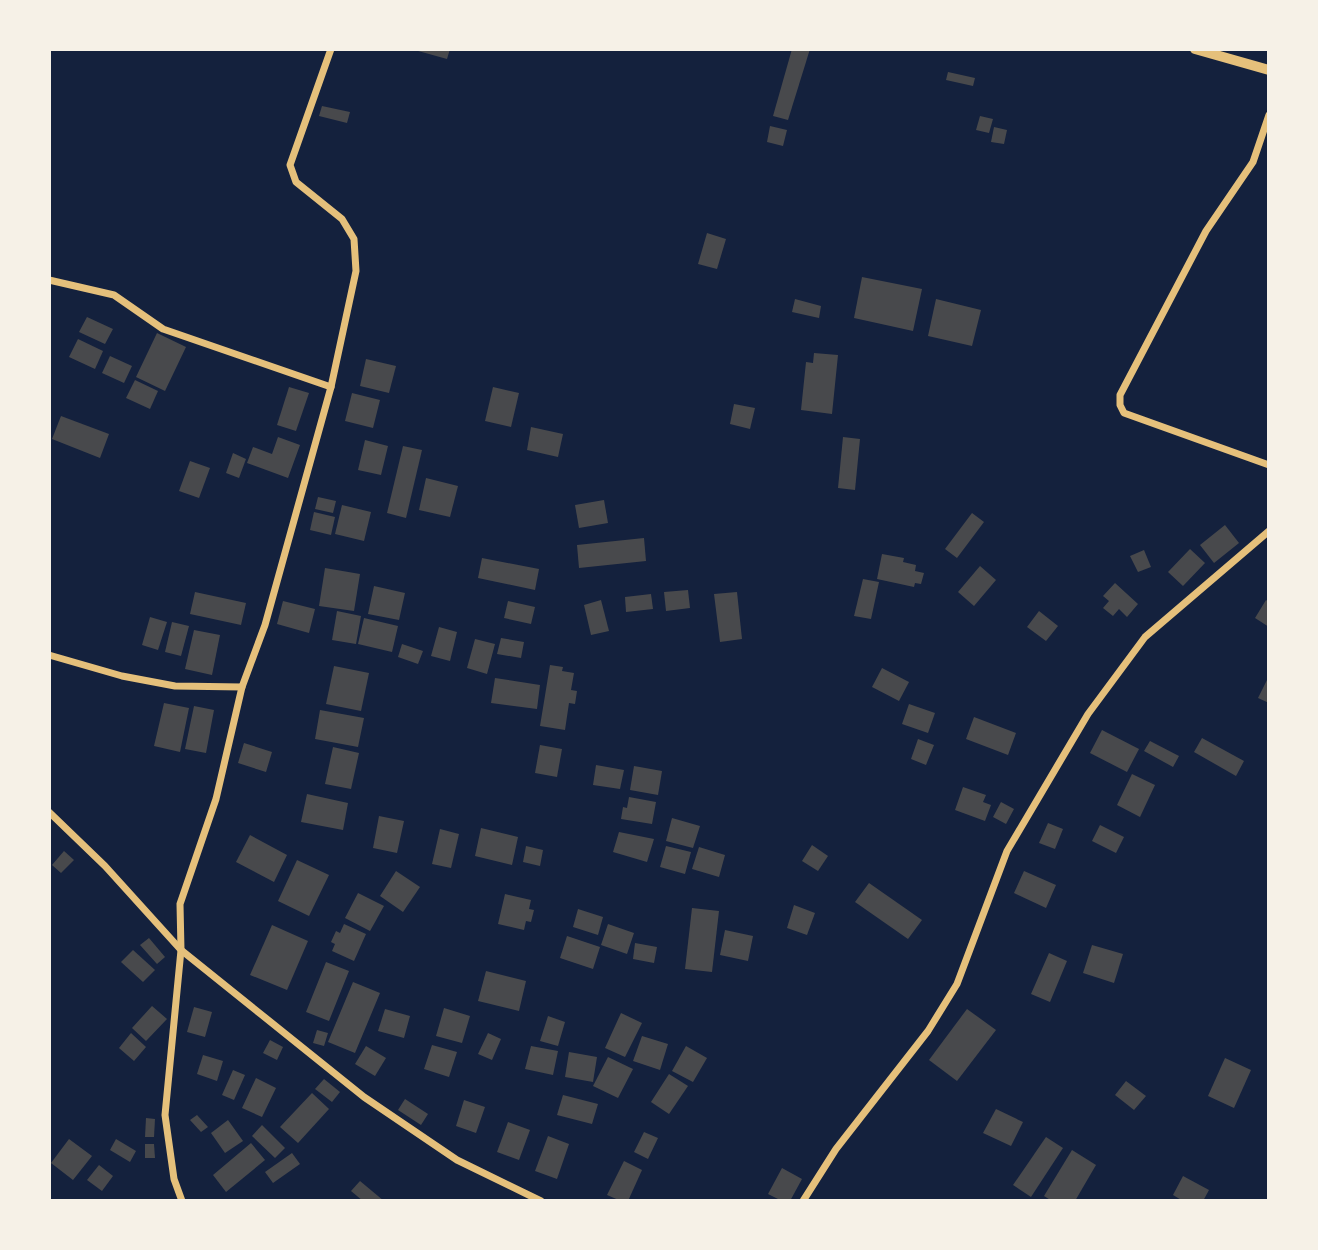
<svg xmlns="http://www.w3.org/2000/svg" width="1318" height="1250" font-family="Barlow,sans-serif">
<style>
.building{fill:#48494c}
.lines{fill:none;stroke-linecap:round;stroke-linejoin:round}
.minor{stroke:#e5c07b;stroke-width:7}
.primary{stroke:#e5c07b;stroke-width:10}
</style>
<rect width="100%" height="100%" fill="#14213d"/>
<!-- building -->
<g class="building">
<polygon points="411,49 450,49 447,59"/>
<polygon points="792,49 810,49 788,120 773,116"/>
<polygon points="948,72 975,78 973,86 946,80"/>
<polygon points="322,106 350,112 347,123 319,116"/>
<polygon points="980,116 993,119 989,133 976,130"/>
<polygon points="770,126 787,130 783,146 767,142"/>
<polygon points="994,127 1007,130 1004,144 991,142"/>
<polygon points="707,233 726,239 717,269 698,264"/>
<polygon points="862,277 922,289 913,331 854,318"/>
<polygon points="795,299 821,306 819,318 792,312"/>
<polygon points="936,299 981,310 972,346 928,336"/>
<polygon points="87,317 113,329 105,344 79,332"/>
<polygon points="157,333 186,347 165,391 136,377"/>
<polygon points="78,339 103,351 95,369 69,357"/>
<polygon points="814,353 838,355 832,414 801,410 806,362 813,363"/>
<polygon points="110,356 132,366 124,383 102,373"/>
<polygon points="366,359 396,366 389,393 360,386"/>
<polygon points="135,380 158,391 150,409 126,398"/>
<polygon points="289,387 309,393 296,431 277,425"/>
<polygon points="493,387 519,393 511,427 485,421"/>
<polygon points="352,393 380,400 373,428 345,421"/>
<polygon points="734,404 755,408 750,429 730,424"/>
<polygon points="61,416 109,434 100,458 52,439"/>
<polygon points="531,427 563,434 558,457 527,450"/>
<polygon points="278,437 300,445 288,478 247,463 253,447 272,454"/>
<polygon points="843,437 860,439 855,490 838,488"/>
<polygon points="365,440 388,446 381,475 358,470"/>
<polygon points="403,446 422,450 406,518 387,513"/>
<polygon points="233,453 246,459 239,478 226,473"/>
<polygon points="190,461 210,468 199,498 179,491"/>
<polygon points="426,478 458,486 450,517 419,510"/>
<polygon points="318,497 336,501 333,513 315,509"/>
<polygon points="604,500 608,523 579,528 575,505"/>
<polygon points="342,505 371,512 364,541 335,534"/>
<polygon points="314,512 335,517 331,535 310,530"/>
<polygon points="972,513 984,522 957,558 945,549"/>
<polygon points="1225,525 1239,543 1214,563 1200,545"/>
<polygon points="644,538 646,561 579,568 577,545"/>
<polygon points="1190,549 1205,563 1183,586 1168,572"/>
<polygon points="1144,550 1151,567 1138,572 1130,556"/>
<polygon points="882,554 904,558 903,562 916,565 915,571 924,573 921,584 915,583 914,587 877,579"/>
<polygon points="482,558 539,569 535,590 478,578"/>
<polygon points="980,566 996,580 974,606 958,592"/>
<polygon points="325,568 360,574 354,611 319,606"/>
<polygon points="863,579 879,582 871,619 854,616"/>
<polygon points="1115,583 1138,604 1127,617 1119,609 1113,616 1103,608 1109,601 1103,596"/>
<polygon points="374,586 405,593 399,620 368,614"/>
<polygon points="688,590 690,608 666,611 664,592"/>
<polygon points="195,592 246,603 241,625 190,614"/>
<polygon points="737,592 742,639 720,642 714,594"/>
<polygon points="651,594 653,609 626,612 625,597"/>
<polygon points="601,600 609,631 591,635 584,605"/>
<polygon points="1266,600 1269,602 1269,627 1255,618"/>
<polygon points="283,601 315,609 309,633 277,624"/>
<polygon points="508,601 535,607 531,624 504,618"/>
<polygon points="337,611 361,616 356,644 332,640"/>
<polygon points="1039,611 1058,626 1046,641 1027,627"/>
<polygon points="150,617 167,622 158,650 142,645"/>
<polygon points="364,618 398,626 392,652 358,644"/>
<polygon points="172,622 189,626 181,656 165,652"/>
<polygon points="439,627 457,632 450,661 431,656"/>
<polygon points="194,630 220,635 212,675 185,669"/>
<polygon points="501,638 524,642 521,658 497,654"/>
<polygon points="475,639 495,644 487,674 467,668"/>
<polygon points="402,644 423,651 418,664 398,657"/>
<polygon points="550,665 563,667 562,671 574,673 571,690 577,691 575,704 569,703 565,730 540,726"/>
<polygon points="334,666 369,673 361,711 326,704"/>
<polygon points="882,668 909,682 899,701 872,687"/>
<polygon points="1269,676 1269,703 1258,698"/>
<polygon points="495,678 540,685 537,709 491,703"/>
<polygon points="164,703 189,708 180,752 154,746"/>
<polygon points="909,704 935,713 928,733 902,724"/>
<polygon points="194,706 214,710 206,753 185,749"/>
<polygon points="320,710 364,718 358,747 315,739"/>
<polygon points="974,717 1016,733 1008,755 966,739"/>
<polygon points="1102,730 1139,749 1127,772 1090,753"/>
<polygon points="1202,738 1244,761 1236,776 1194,752"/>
<polygon points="918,739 934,745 926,765 911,759"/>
<polygon points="1150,741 1179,756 1173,767 1144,751"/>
<polygon points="244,743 272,752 266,772 238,763"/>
<polygon points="540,745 562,749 557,777 535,773"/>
<polygon points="333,747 359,753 351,789 325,784"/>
<polygon points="596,765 624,770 620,789 593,785"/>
<polygon points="634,766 662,771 658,795 630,790"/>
<polygon points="1132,774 1155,785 1140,817 1117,805"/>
<polygon points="963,787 986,795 983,802 991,805 985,821 955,810"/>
<polygon points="307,794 348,803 343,830 301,822"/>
<polygon points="629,797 656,802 652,824 621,819 623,807 627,808"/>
<polygon points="1001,802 1014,809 1006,824 993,817"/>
<polygon points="379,816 404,821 397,853 373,848"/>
<polygon points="672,818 700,826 693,848 666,841"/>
<polygon points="1048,823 1063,829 1055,849 1039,843"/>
<polygon points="1100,825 1124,837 1116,853 1092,841"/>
<polygon points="481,828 518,837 512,865 475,856"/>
<polygon points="440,829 459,834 451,868 432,864"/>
<polygon points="619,832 654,839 647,862 613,852"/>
<polygon points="250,835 287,855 274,882 236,862"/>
<polygon points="812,845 828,856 818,871 802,861"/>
<polygon points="526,846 543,850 540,866 523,862"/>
<polygon points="666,846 691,852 685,874 660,867"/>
<polygon points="699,847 725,855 719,877 692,869"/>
<polygon points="64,851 74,860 61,873 52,865"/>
<polygon points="297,860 329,875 309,916 278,901"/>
<polygon points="396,871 420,887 403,912 380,896"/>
<polygon points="1024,871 1056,885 1046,908 1014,893"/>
<polygon points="869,883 922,920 908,939 855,902"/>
<polygon points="358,893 384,906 370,931 345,918"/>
<polygon points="505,894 531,900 529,909 534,910 531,922 526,921 524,930 498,924"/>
<polygon points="794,905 815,913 807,935 787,928"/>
<polygon points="692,908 719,911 712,972 685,969"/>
<polygon points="578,909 603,917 598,935 573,927"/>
<polygon points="344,924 366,934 354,961 332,951 335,944 331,942 336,931 340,933"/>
<polygon points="608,924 634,933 627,954 601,945"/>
<polygon points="272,925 308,941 287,990 250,975"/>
<polygon points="725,930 753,936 748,961 720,955"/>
<polygon points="567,936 600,947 593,969 560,958"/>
<polygon points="149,938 165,957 157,964 140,945"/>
<polygon points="635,943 657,947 654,963 633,959"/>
<polygon points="1092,945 1123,954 1114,983 1083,973"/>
<polygon points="133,950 155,970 143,982 121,962"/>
<polygon points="1049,953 1067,961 1050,1002 1031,994"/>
<polygon points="326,962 349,971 329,1021 306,1012"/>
<polygon points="486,971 526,981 519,1011 478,1001"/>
<polygon points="353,982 380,993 355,1053 328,1042"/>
<polygon points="152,1006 167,1019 146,1041 132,1028"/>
<polygon points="194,1007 212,1012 205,1037 187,1032"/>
<polygon points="444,1008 470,1016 462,1043 436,1036"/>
<polygon points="385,1009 410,1016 404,1038 378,1031"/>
<polygon points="967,1009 996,1030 957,1081 929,1060"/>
<polygon points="621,1013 642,1023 625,1057 605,1048"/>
<polygon points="548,1016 565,1022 558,1046 540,1041"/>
<polygon points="317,1030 328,1033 324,1046 313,1043"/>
<polygon points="131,1033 146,1047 134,1061 119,1048"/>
<polygon points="488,1033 501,1039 492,1060 478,1054"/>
<polygon points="642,1036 668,1044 660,1070 633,1061"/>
<polygon points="270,1040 283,1047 277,1060 263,1053"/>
<polygon points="432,1045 457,1052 449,1077 424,1069"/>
<polygon points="366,1046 386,1058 375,1076 355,1064"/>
<polygon points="531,1046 558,1051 553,1075 525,1069"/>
<polygon points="686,1046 707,1058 693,1082 672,1071"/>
<polygon points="569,1052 597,1057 593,1082 565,1077"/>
<polygon points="203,1055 223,1061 217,1081 197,1074"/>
<polygon points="608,1057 633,1069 618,1098 593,1086"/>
<polygon points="1225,1058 1251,1070 1234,1108 1208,1096"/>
<polygon points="233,1070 245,1075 234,1100 222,1095"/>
<polygon points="669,1074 688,1086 669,1114 651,1102"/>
<polygon points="256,1078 276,1088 262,1117 242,1108"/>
<polygon points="324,1079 340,1092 332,1102 315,1089"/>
<polygon points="1126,1081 1146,1096 1134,1110 1115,1095"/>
<polygon points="312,1093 329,1109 298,1143 280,1127"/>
<polygon points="563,1095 598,1104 592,1124 557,1115"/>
<polygon points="405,1099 428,1114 421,1125 398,1110"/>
<polygon points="464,1100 485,1107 476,1133 456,1126"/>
<polygon points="996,1109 1023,1122 1011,1146 983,1133"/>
<polygon points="197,1115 208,1127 201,1132 190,1120"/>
<polygon points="146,1118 155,1119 154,1137 145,1137"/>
<polygon points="228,1120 243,1141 225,1153 211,1133"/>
<polygon points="508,1122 530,1130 519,1160 497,1152"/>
<polygon points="262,1125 285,1148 275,1158 252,1136"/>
<polygon points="644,1132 658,1138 648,1159 634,1152"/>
<polygon points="548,1136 569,1144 557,1179 535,1171"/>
<polygon points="1046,1137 1063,1148 1031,1197 1013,1185"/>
<polygon points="69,1139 92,1156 73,1180 51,1163"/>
<polygon points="116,1139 136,1151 130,1162 110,1150"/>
<polygon points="251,1143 265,1160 226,1192 213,1175"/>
<polygon points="145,1144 154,1144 155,1158 145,1158"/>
<polygon points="1072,1150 1096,1165 1075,1201 1052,1201 1044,1196"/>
<polygon points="292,1153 300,1164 273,1183 265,1172"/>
<polygon points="624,1161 642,1170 628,1201 621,1201 607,1195"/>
<polygon points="99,1165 113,1176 102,1191 87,1180"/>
<polygon points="782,1168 802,1179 790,1201 782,1201 768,1194"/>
<polygon points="1183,1176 1209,1190 1203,1201 1183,1201 1173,1195"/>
<polygon points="360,1181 384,1201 363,1201 351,1191"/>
</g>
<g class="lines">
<!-- minor -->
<g class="minor">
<polyline points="1269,115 1253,162 1206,231 1120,395 1120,405 1124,413 1269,465"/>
<polyline points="49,280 114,295 163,329 331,387"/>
<polyline points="49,655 122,676 175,686 242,687"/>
<polyline points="49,812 105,866 181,950 364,1097 457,1160 541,1201"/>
<polyline points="182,1201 174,1179 165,1115 181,950 180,904 216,799 242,687 265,625 331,387 356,271 354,239 342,219 296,182 290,165 331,49"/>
<polyline points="803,1201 836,1149 928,1031 957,984 1007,851 1088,714 1145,637 1269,531"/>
</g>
<!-- primary -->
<polyline class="primary" points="1195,49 1269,70"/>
</g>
<!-- border -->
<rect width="1318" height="1250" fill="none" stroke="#f6f1e7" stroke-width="102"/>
</svg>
